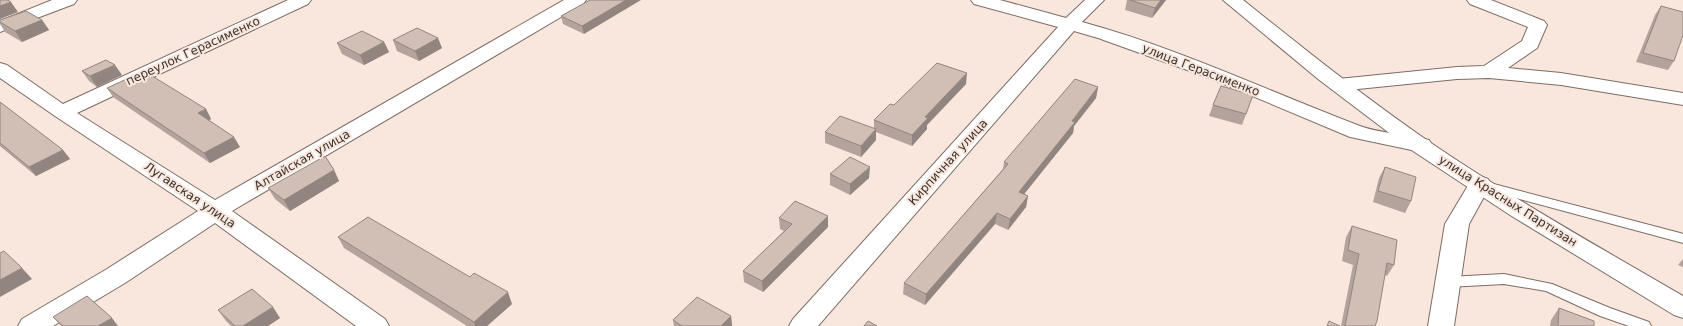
<svg xmlns="http://www.w3.org/2000/svg" width="1683" height="326" font-family="'DejaVu Sans',sans-serif">
<style>
.lines{fill:none;stroke-linecap:round;stroke-linejoin:round}
.lane-casing{stroke:#7d6d65;stroke-width:2}
.street-casing{stroke:#7d6d65;stroke-width:2}
.secondary-casing{stroke:#7d6d65;stroke-width:2}
.lane{fill:#fff;fill-rule:evenodd}
.street{fill:#fff;fill-rule:evenodd}
.secondary{fill:#fff;fill-rule:evenodd}
.wall{fill:#b4a39c}
.shaded-wall{fill:#92857f}
.building{fill:#d1beb5;stroke:#92857f}
.labels{text-anchor:middle;stroke-width:4;stroke-linejoin:round;paint-order:stroke}
.street-label{font-size:12px;fill:#3a332f;stroke:#f9e6dc}
</style>
<rect width="100%" height="100%" fill="#f9e6dc"/>
<g class="lines">
<defs>
<g id="lane">
<polygon points="1490,183 1680,233 1683,234 1683,243 1486,190 1484,187"/>
<polygon points="1504,274 1552,284 1610,308 1649,322 1651,326 1629,326 1600,316 1546,291 1504,284 1448,287 1444,285 1442,282 1444,279 1448,277"/>
</g>
<g id="street">
<polygon points="52,0 77,0 74,4 0,32 0,21"/>
<polygon points="288,0 311,0 308,4 77,113 215,200 564,0 586,0 583,4 232,211 385,319 389,326 356,326 215,223 125,283 53,326 18,326 22,319 107,269 198,211 55,116 0,78 0,63 7,65 63,104"/>
<path d="M971,0H1000L1066,18L1085,0H1104L1082,22C1178,48 1268,91 1360,126C1382,134 1407,134 1429,140L1432,145L1429,150L1421,152L1350,137L1212,79L1098,38L1074,31L818,326H789L793,319L1058,27L974,4Z"/>
<polygon points="1467,0 1491,0 1544,21 1547,25 1537,48 1508,68 1561,73 1683,93 1683,105 1561,85 1489,78 1457,79 1338,91 1331,89 1328,85 1331,81 1338,79 1457,67 1484,66 1522,41 1528,27 1470,4"/>
<polygon points="1480,176 1488,179 1491,184 1469,224 1454,326 1428,326 1445,224 1472,179"/>
</g>
<path id="secondary" d="M1223,0H1243C1303,48 1364,97 1428,141C1510,197 1597,246 1683,296V318L1674,315L1510,215L1413,151L1318,79Z"/>
</defs>
<!-- lane casing -->
<use href="#lane" class="lane-casing"/>
<!-- street casing -->
<use href="#street" class="street-casing"/>
<!-- secondary casing -->
<use href="#secondary" class="secondary-casing"/>
<!-- lane -->
<use href="#lane" class="lane"/>
<!-- street -->
<use href="#street" class="street"/>
<!-- secondary -->
<use href="#secondary" class="secondary"/>
</g>
<!-- wall -->
<g class="wall">
<polygon points="590,0 584,34 563,24 561,16"/>
<polygon points="1127,0 1166,0 1152,18 1125,10"/>
<polygon points="1661,6 1674,61 1668,70 1636,62 1655,15"/>
<polygon points="0,20 42,20 49,30 22,42 5,32 0,24"/>
<polygon points="393,40 442,48 419,61 397,51"/>
<polygon points="384,42 389,52 364,65 342,54 337,43"/>
<polygon points="82,71 122,75 97,87 89,81"/>
<polygon points="966,84 927,125 927,129 912,146 876,132 876,140 861,157 825,143 825,132 874,129 874,120"/>
<polygon points="1098,87 1096,98 1074,126 1073,133 1024,194 1028,196 1026,207 1008,230 995,224 925,305 903,294 904,283 1003,169 1004,162"/>
<polygon points="107,88 206,109 211,119 209,120 240,147 210,163 113,97"/>
<polygon points="1253,95 1242,125 1209,116 1213,105"/>
<polygon points="0,102 63,150 70,159 36,176 0,146"/>
<polygon points="1385,167 1411,201 1405,213 1373,202 1379,178"/>
<polygon points="334,170 339,181 290,211 275,199 268,188"/>
<polygon points="830,174 869,178 850,195 830,185"/>
<polygon points="828,216 828,227 763,292 744,282 743,271 784,231 780,229 779,218"/>
<polygon points="1352,226 1394,265 1387,276 1385,275 1375,326 1341,326 1353,265 1342,261 1346,237"/>
<polygon points="338,237 512,304 487,326 467,326 344,248"/>
<polygon points="1683,259 1683,267 1678,265"/>
<polygon points="1559,308 1594,326 1550,326 1551,320"/>
<polygon points="218,310 280,318 268,326 231,326 226,321"/>
<polygon points="731,316 732,326 674,326 673,320"/>
<polygon points="53,317 118,326 61,326"/>
</g>
<!-- shaded-wall -->
<g class="shaded-wall">
<polygon points="626,0 641,0 584,34 582,26"/>
<polygon points="1161,0 1166,0 1152,18 1155,8"/>
<polygon points="11,2 18,12 0,19 0,6"/>
<polygon points="42,20 49,30 22,42 15,31"/>
<polygon points="438,38 442,48 419,61 415,51"/>
<polygon points="384,42 389,52 364,65 360,55"/>
<polygon points="115,65 122,75 97,87 90,76"/>
<polygon points="967,73 966,84 927,125 927,129 912,146 912,135 925,117"/>
<polygon points="1098,87 1096,98 1074,126 1073,133 1017,203 1019,192"/>
<polygon points="206,109 211,119 204,123 198,113"/>
<polygon points="876,129 876,140 861,157 861,146"/>
<polygon points="234,137 240,147 210,163 204,153"/>
<polygon points="63,150 70,159 36,176 29,167"/>
<polygon points="870,167 869,178 850,195 850,184"/>
<polygon points="334,170 339,181 290,211 284,200"/>
<polygon points="1028,196 1026,207 1008,230 1010,219"/>
<polygon points="997,213 995,224 925,305 926,294"/>
<polygon points="828,216 828,227 763,292 762,281"/>
<polygon points="22,268 32,279 0,297 0,280"/>
<polygon points="508,292 512,304 487,326 475,326 474,322"/>
<polygon points="273,307 280,318 268,326 243,326"/>
<polygon points="731,316 732,326 721,326"/>
<polygon points="112,318 118,326 98,326"/>
</g>
<!-- building -->
<g class="building">
<polygon points="0,0 8,0 11,2 0,6"/>
<polygon points="590,0 626,0 582,26 561,16"/>
<polygon points="1130,0 1161,0 1155,8"/>
<polygon points="1661,6 1683,12 1683,35 1674,61 1643,53"/>
<polygon points="26,11 42,20 15,31 0,22 0,20"/>
<polygon points="417,28 438,38 415,51 393,40"/>
<polygon points="362,31 384,42 360,55 337,43"/>
<polygon points="106,60 115,65 90,76 82,71"/>
<polygon points="937,63 967,73 925,117 928,118 912,135 874,120 890,104 894,105"/>
<polygon points="144,71 206,109 198,113 234,137 204,153 107,88"/>
<polygon points="1075,79 1098,87 1072,121 1075,122 1019,192 1028,196 1010,219 997,213 926,294 904,283 1008,164 1004,162"/>
<polygon points="1221,86 1253,95 1246,114 1213,105"/>
<polygon points="0,102 63,150 29,167 0,143"/>
<polygon points="840,116 876,129 861,146 825,132"/>
<polygon points="325,156 334,170 284,200 268,188"/>
<polygon points="850,157 870,167 850,184 830,174"/>
<polygon points="1385,167 1416,177 1411,201 1378,191"/>
<polygon points="795,201 828,216 762,281 743,271 792,224 779,218"/>
<polygon points="368,217 470,277 474,273 508,292 474,322 338,237"/>
<polygon points="1352,226 1397,240 1394,265 1387,263 1377,321 1375,326 1345,326 1359,254 1348,250"/>
<polygon points="4,251 22,268 0,280 0,253"/>
<polygon points="252,289 273,307 243,326 235,326 218,310"/>
<polygon points="87,296 112,318 98,326 63,326 53,317"/>
<polygon points="697,297 731,316 721,326 682,326 673,320"/>
<polygon points="1559,308 1594,321 1594,326 1558,326"/>
<polygon points="868,321 877,326 864,326"/>
<polygon points="1329,321 1340,326 1327,326"/>
</g>
<g class="labels">
<!-- street labels -->
<g class="street-label">
<text transform="translate(193 51) rotate(-25)" y="4">переулок Герасименко</text>
<text transform="translate(1201 70) rotate(21)" y="4">улица Герасименко</text>
<text transform="translate(302 160) rotate(-30)" y="4">Алтайская улица</text>
<text transform="translate(948 162) rotate(-48)" y="4">Кирпичная улица</text>
<text transform="translate(190 195) rotate(34)" y="4">Лугавская улица</text>
<text transform="translate(1508 201) rotate(32)" y="4">улица Красных Партизан</text>
</g>
</g>
</svg>
